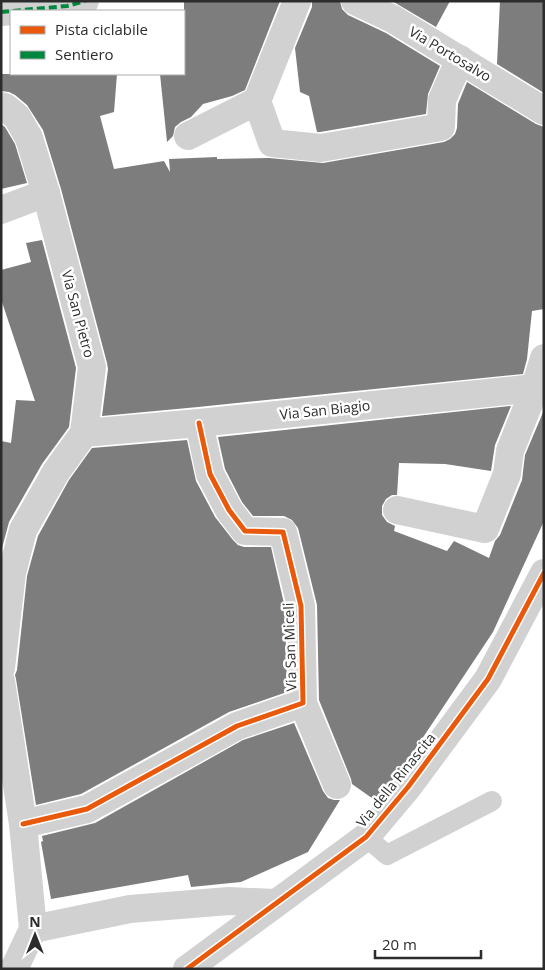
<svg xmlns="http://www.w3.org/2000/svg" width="545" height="970" font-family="'Open Sans',sans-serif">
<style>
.building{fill:#7d7d7d}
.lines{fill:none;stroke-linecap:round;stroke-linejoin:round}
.service{stroke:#d1d1d1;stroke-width:20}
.pedestrian{stroke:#d1d1d1;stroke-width:28}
.minor{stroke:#d1d1d1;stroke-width:28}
.tertiary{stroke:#d1d1d1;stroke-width:28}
.quiet{stroke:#00873e;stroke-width:4;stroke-dasharray:8 4;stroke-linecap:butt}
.cycleway-casing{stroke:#fff;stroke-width:8}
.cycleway{stroke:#e8590c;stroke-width:5}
.labels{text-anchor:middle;stroke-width:5;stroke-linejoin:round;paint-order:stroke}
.street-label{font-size:14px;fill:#2c2c2c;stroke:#fff}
</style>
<rect width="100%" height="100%" fill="#fff"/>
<!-- building -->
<g class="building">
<polygon points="184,1 280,1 245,90 232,96 203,104 191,117 181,122 175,127 173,136 167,142 160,74 184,74"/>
<polygon points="312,1 340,1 342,9 348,15 386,33 440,66 428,94 426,114 320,132 317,132 309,96 300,92 295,48 312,7"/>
<polygon points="392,1 450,1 436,27"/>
<polygon points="500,1 544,1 544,93 497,64"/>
<polygon points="1,74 117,74 114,112 100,116 114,169 164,161 170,172 169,159 217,157 217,159 269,158 323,163 444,142 450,139 455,134 457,128 458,104 467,82 536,124 544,127 544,309 532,311 527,359 523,374 198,407 102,416 108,369 107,363 61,189 43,130 27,105 15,95 9,92 1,91"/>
<polygon points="1,124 5,127 15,144 27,183 1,189"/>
<polygon points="42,240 76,368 69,427 42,464 9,522 1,552 1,441 11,443 16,400 35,401 1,299 1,270 31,262 26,243"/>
<polygon points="511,406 495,445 491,471 445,464 399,463 397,495 392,495 386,499 382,506 382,515 387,522 395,526 394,531 447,551 454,541 489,558 495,541 500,535 522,480 525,455 544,410 544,521 493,632 406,763 376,801 352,784 351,779 319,700 317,605 298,528 292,520 284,516 253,516 242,502 225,469 218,437"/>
<polygon points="187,440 196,481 215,517 233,540 238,545 244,547 271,547 285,608 287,692 229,712 81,794 36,805 16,679 15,675 17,670 27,576 38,536 69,480 92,448"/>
<polygon points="294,723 323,791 328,798 334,800 340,800 308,852 241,882 191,887 188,875 51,899 41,842 43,841 42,836 95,823 243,740"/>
</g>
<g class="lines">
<!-- service -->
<polyline class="service" points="366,837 387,855 492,801"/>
<!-- pedestrian -->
<polyline class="pedestrian" points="1,12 67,6 85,1"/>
<!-- minor -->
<g class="minor">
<polyline points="355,1 393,19 544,111"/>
<polyline points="257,101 272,143 321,148 441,127 442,100 460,59"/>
<polyline points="1,106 5,107 17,117 29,138 46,193 92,367 84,433 56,472 23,530 12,573 1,668"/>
<polyline points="188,136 257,101 297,1"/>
<polyline points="1,210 46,193"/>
<polyline points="84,433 199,423 535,388 544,358"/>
<polyline points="397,510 485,529 507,474 510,451 535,388"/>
<polyline points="1,681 23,824 33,929 16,965 13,969"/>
<polyline points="303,703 337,785"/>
<polyline points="23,824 87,809 237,726 303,703 301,606 283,532 245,531 229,510 210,474 199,423"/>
<polyline points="33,929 130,909 229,901 276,903"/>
</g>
<!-- tertiary -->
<polyline class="tertiary" points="187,969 366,837 408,787 488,679 544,573"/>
<!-- quiet -->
<polyline class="quiet" points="1,12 67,6 85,1"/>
<defs>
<g id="cycleway">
<polyline points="23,824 87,809 237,726 303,703 301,606 283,532 245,531 229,510 210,474 199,423"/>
<polyline points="187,969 366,837 408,787 488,679 544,573"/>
</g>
</defs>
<!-- cycleway casing -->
<use href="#cycleway" class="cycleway-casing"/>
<!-- cycleway -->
<use href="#cycleway" class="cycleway"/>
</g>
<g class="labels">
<!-- street labels -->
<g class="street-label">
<text transform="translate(450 54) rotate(31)" y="5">Via Portosalvo</text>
<text transform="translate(78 314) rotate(75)" y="5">Via San Pietro</text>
<text transform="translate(325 410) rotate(-6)" y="5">Via San Biagio</text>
<text transform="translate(290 647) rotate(-92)" y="5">Via San Miceli</text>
<text transform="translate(396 780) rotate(-51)" y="5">Via della Rinascita</text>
</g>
</g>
<!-- border -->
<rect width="545" height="970" fill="none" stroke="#2c2c2c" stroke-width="5"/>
<!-- legend -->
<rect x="10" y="10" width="175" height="65" fill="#ffffff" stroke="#ababab"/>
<rect x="20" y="26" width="25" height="8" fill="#e8590c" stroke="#ababab"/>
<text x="55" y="35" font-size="15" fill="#2c2c2c">Pista ciclabile</text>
<rect x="20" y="51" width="25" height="8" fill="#00873e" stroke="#ababab"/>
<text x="55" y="60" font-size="15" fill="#2c2c2c">Sentiero</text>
<!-- north arrow -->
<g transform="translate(35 935)" stroke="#ffffff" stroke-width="4" paint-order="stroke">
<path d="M0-4L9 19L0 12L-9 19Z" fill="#2c2c2c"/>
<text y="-8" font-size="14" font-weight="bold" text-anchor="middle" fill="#2c2c2c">N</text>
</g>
<!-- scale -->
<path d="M375 950v8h106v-8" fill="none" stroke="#2c2c2c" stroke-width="2.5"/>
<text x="382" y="950" font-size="15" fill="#2c2c2c" stroke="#ffffff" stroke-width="4" paint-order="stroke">20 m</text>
</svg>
